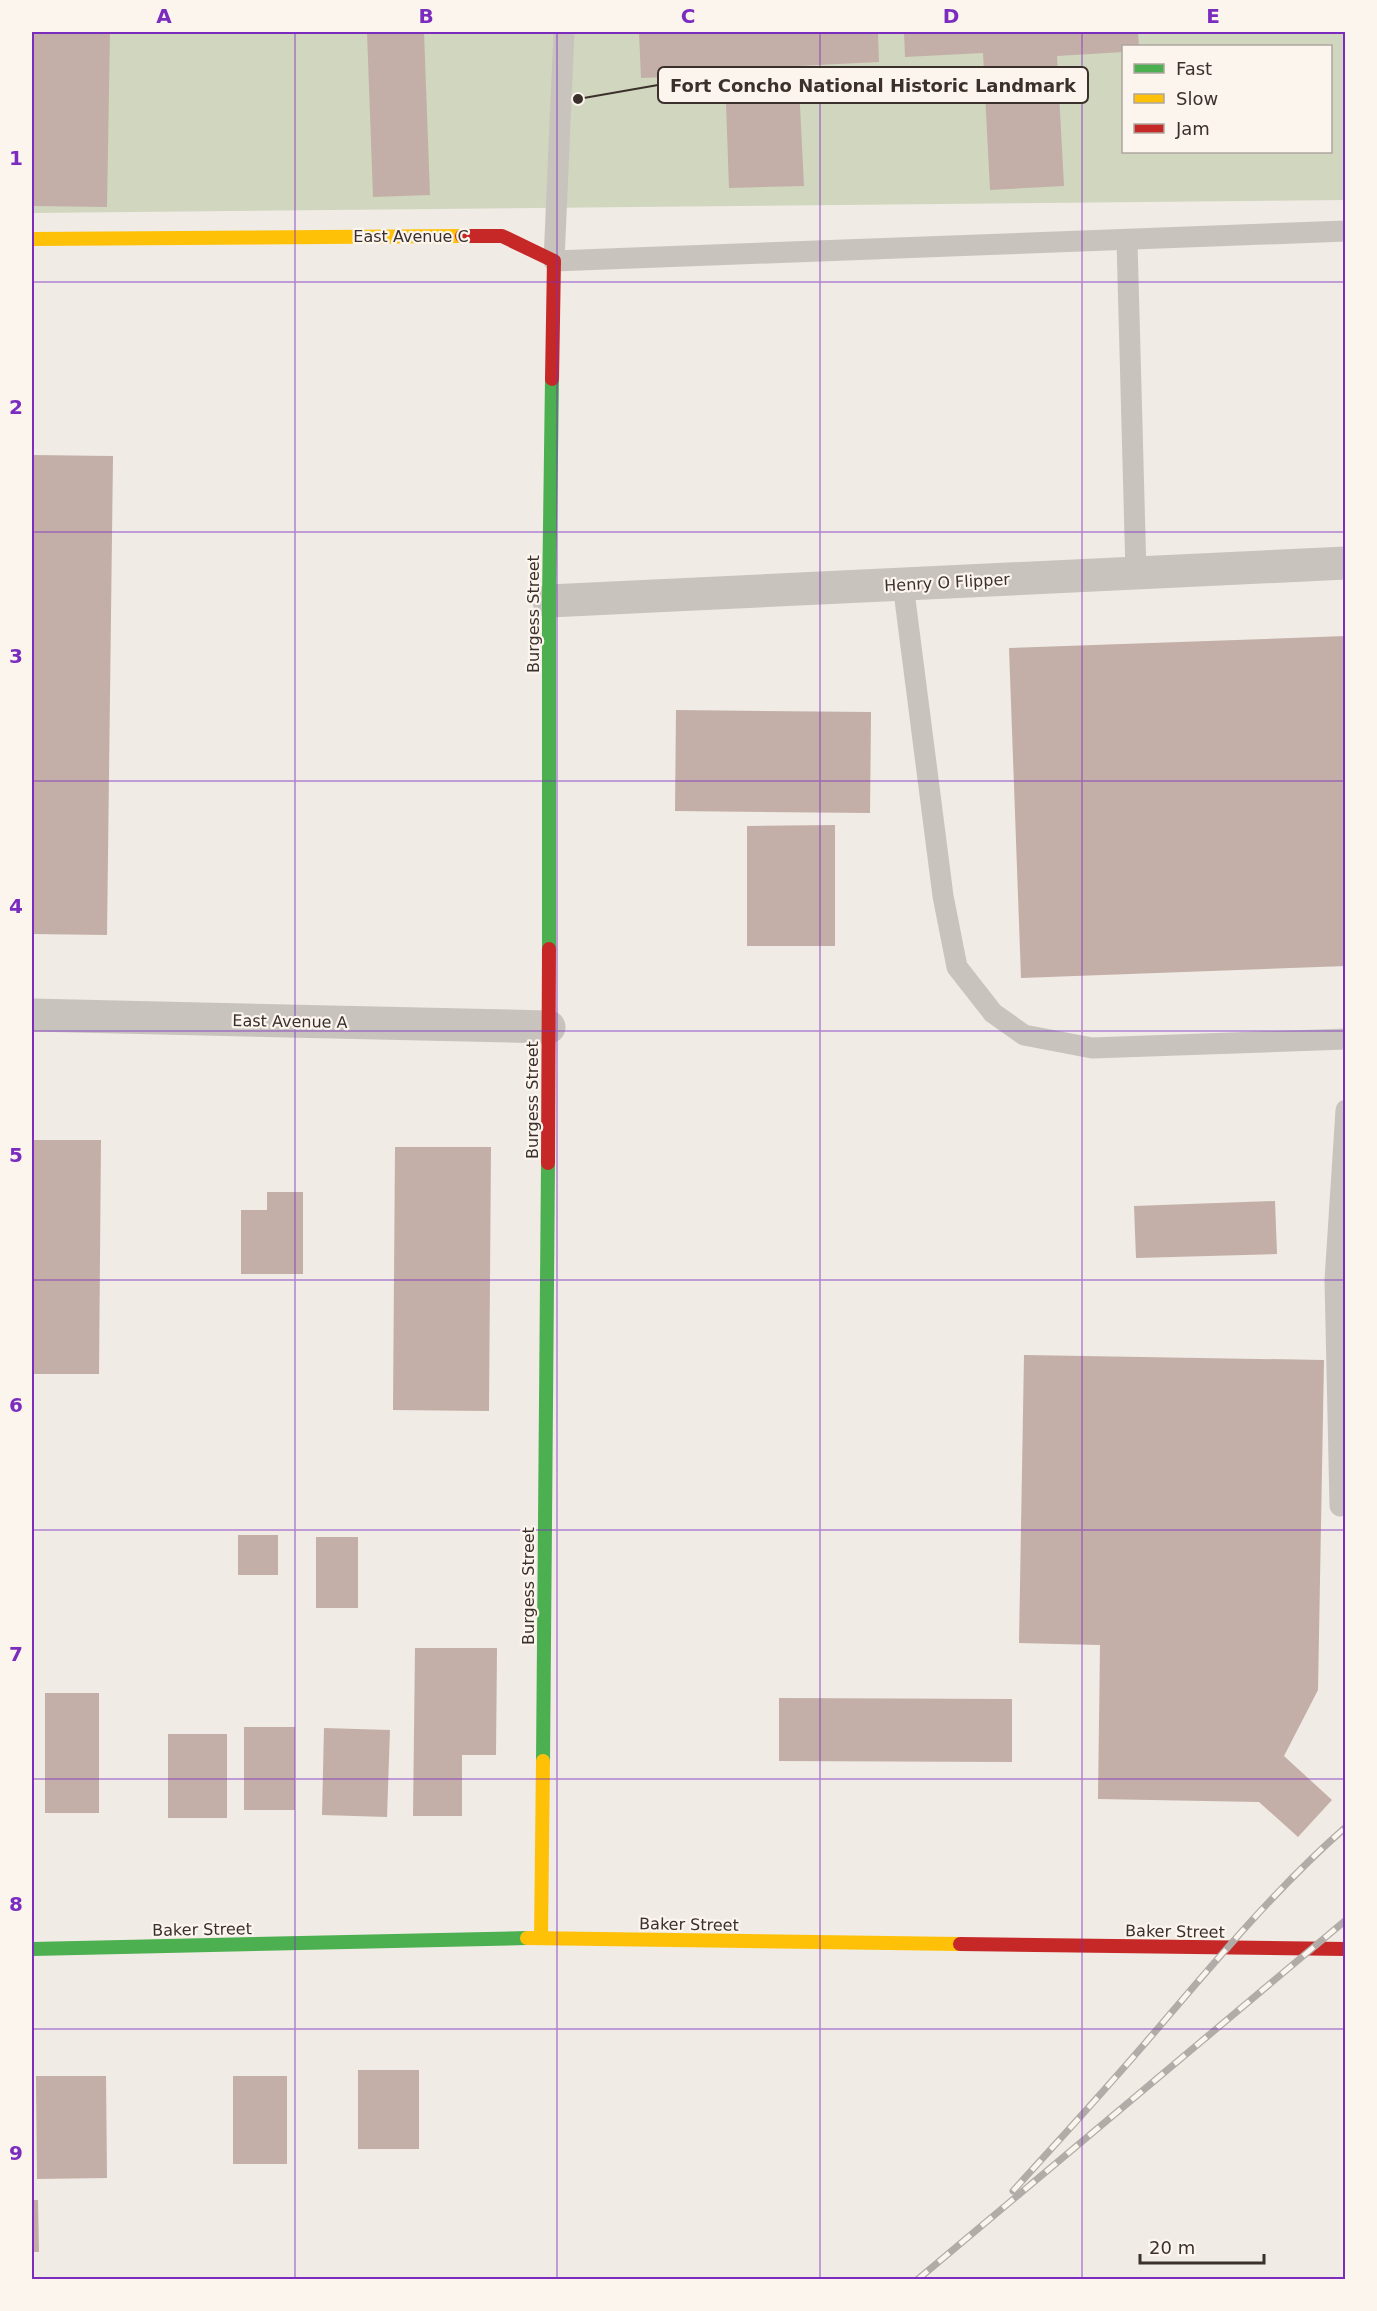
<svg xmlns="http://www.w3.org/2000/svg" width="1377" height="2311" font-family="'DejaVu Sans',sans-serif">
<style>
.green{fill:#d1d6bf;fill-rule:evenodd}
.building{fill:#c3afa7}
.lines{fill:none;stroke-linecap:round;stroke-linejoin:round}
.lane{stroke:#c9c3be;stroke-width:21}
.street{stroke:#c9c3be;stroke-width:33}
.fast{stroke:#4caf50;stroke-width:14}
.slow{stroke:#ffc107;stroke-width:14}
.jam{stroke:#c62828;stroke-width:14}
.rail-casing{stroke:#b1aca8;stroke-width:7}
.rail{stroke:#fbf5ee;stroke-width:4.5;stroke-dasharray:14;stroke-linecap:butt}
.grid{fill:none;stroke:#7b2cbf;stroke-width:1.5;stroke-opacity:0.55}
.labels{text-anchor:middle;stroke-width:4.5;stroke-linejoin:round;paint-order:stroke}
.street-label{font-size:16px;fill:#3b302b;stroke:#fbf5ee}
.leader{fill:none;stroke:#3b302b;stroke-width:2}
.callout-dot{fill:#3b302b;stroke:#fbf5ee;stroke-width:2}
.callout{fill:#fbf5ee;stroke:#3b302b;stroke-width:2}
.callout-label{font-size:18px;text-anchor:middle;font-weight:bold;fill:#3b302b}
.neatline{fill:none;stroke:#7b2cbf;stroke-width:2}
.grid-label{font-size:20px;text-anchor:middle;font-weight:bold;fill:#7b2cbf}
</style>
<rect width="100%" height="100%" fill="#f0ebe5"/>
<!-- green -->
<path class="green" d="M32,32H1345V200L32,213ZM1124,46H1330V152H1124Z"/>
<!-- building -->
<g class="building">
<polygon points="32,32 110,32 107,207 32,206"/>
<polygon points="367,32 424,32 430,195 373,197"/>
<polygon points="639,32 878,32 879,62 798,66 804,186 729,188 725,75 641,78"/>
<polygon points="904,32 1138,32 1139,46 1124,46 1124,52 1057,56 1064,186 990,190 983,53 905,57"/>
<polygon points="32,455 113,456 107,935 32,934"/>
<polygon points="1346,636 1346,966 1021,978 1009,648"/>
<polygon points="676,710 871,712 870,813 675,811"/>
<polygon points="835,825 835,946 747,946 747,826"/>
<polygon points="32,1140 101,1140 99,1374 32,1374"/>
<polygon points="395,1147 491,1147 489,1411 393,1410"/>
<polygon points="267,1192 303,1192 303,1274 241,1274 241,1210 267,1210"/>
<polygon points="1275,1201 1277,1254 1136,1258 1134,1206"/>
<polygon points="1024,1355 1324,1360 1318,1690 1284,1756 1332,1800 1298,1837 1259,1802 1098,1799 1100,1645 1019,1643"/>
<rect x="238" y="1535" width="40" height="40"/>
<rect x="316" y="1537" width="42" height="71"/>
<polygon points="415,1648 497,1648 496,1755 462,1755 462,1816 413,1816"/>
<rect x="45" y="1693" width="54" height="120"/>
<polygon points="779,1698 1012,1699 1012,1762 779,1761"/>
<rect x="244" y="1727" width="51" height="83"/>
<polygon points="324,1728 390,1730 387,1817 322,1815"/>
<rect x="168" y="1734" width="59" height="84"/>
<rect x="358" y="2070" width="61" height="79"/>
<polygon points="36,2076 106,2076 107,2178 37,2179"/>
<rect x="233" y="2076" width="54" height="88"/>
<polygon points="32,2200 38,2200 39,2252 32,2252"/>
</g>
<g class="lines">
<!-- lane -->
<g class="lane">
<polyline points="564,32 554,261 1346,231"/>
<polyline points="1127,241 1136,573"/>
<polyline points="903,584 943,896 957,967 993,1013 1024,1035 1092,1048 1346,1039"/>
<polyline points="1340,1506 1335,1280 1346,1110"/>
</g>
<!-- street -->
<g class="street">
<polyline points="549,601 1346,563"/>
<polyline points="32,1015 549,1027"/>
</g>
<!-- fast -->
<g class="fast">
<polyline points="549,949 549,601 552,379"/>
<polyline points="543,1761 548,1163"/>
<polyline points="32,1949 527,1938"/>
</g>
<!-- slow -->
<g class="slow">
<polyline points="32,239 462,236"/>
<polyline points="527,1938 960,1944"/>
<polyline points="541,1938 543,1761"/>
</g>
<!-- jam -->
<g class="jam">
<polyline points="462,236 502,236 554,261 552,379"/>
<polyline points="548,1163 549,949"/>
<polyline points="960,1944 1346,1949"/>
</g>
<defs>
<g id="rail">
<path d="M1013,2191C1060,2139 1108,2087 1153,2034C1214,1963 1275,1889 1346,1827"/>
<polyline points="917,2280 1346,1920"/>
</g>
</defs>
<!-- rail casing -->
<use href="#rail" class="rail-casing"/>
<!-- rail -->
<use href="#rail" class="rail"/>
</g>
<!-- grid -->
<path class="grid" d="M295,32V2280M557,32V2280M820,32V2280M1082,32V2280M32,282H1346M32,532H1346M32,781H1346M32,1031H1346M32,1280H1346M32,1530H1346M32,1779H1346M32,2029H1346"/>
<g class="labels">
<!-- street labels -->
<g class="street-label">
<text x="411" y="242">East Avenue C</text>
<text transform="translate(947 582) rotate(-3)" y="6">Henry O Flipper</text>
<text transform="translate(533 614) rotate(-90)" y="6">Burgess Street</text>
<text transform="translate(290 1021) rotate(1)" y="6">East Avenue A</text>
<text transform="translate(532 1100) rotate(-90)" y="6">Burgess Street</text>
<text transform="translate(528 1586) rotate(-90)" y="6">Burgess Street</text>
<text transform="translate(689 1924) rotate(1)" y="6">Baker Street</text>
<text transform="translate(202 1929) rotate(-1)" y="6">Baker Street</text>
<text transform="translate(1175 1931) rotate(1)" y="6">Baker Street</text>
</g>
</g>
<!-- callouts -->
<path class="leader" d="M578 99L658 85"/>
<circle class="callout-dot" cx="578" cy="99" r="6"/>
<rect class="callout" x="658" y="67" width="430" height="36" rx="6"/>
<g class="callout-label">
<text x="873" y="92">Fort Concho National Historic Landmark</text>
</g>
<!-- border -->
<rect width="1377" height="2311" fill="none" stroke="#fbf5ee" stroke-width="66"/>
<!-- legend -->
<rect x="1122" y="45" width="210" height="108" fill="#fbf5ee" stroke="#aea6a0" stroke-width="1.5"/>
<rect x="1134" y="64" width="30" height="9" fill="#4caf50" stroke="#aea6a0" stroke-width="1.5"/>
<text x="1176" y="75" font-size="18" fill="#3b302b">Fast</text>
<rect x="1134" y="94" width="30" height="9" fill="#ffc107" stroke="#aea6a0" stroke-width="1.5"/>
<text x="1176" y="105" font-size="18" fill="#3b302b">Slow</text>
<rect x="1134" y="124" width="30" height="9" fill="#c62828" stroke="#aea6a0" stroke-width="1.5"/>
<text x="1176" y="135" font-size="18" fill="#3b302b">Jam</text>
<!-- scale -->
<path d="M1140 2254v9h124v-9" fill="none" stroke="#3b302b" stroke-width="3"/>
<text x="1149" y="2254" font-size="18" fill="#3b302b" stroke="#fbf5ee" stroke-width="4.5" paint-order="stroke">20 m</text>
<rect x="33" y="33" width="1311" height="2245" class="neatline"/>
<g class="grid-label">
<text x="164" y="23">A</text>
<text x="426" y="23">B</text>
<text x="688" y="23">C</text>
<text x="951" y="23">D</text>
<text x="1213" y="23">E</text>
<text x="16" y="165">1</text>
<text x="16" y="414">2</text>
<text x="16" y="663">3</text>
<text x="16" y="913">4</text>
<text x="16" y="1162">5</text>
<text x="16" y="1412">6</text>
<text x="16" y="1661">7</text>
<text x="16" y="1911">8</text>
<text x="16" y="2160">9</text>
</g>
</svg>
